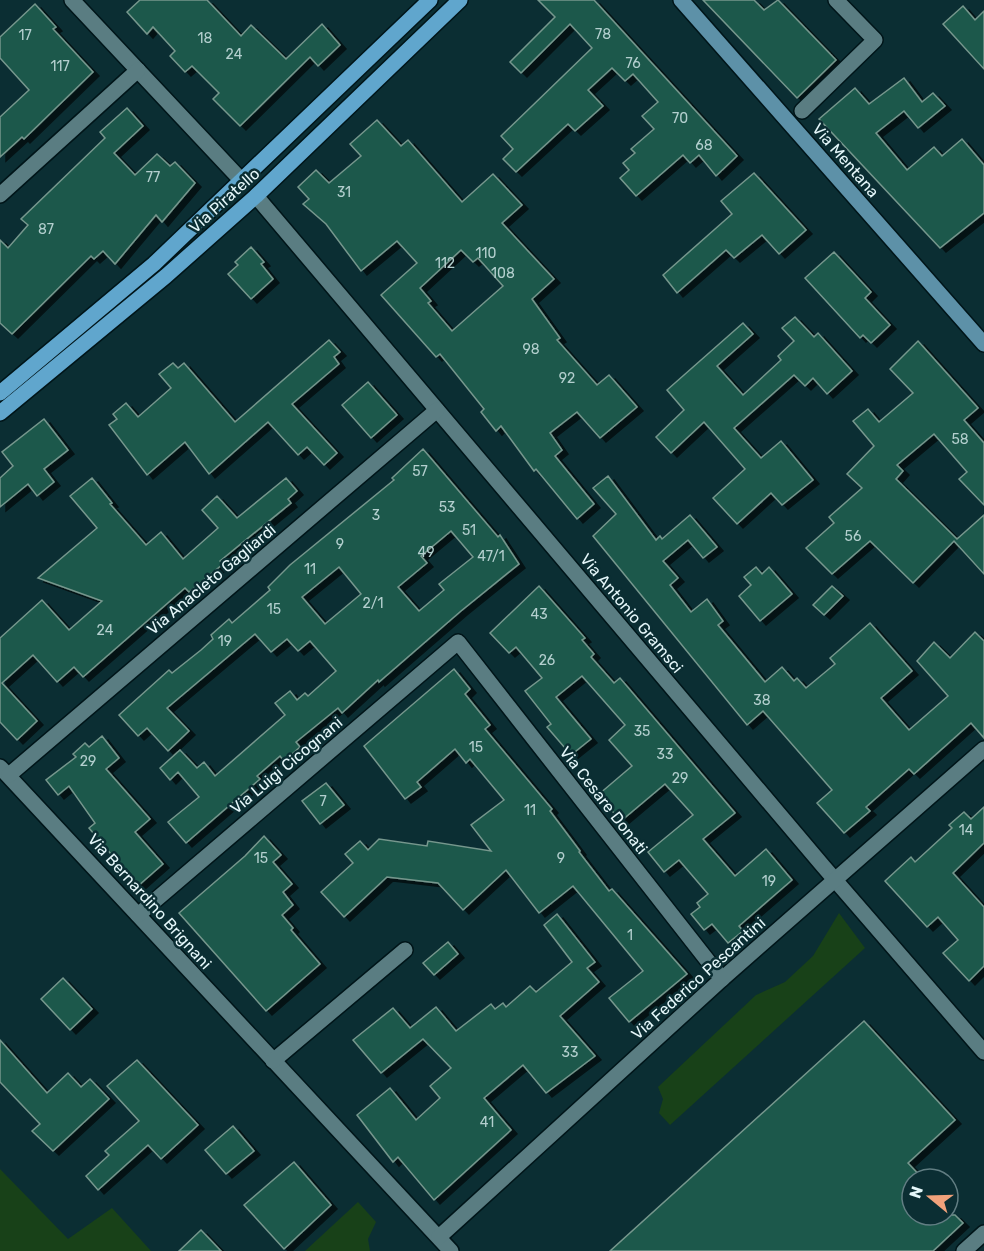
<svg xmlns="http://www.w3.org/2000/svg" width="984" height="1251" font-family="Rubik,sans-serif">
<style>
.green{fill:#184118}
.building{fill:#1c584b;stroke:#76978d;stroke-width:1.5;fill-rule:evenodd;filter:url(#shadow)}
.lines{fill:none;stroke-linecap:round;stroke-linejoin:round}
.street-casing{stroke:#001519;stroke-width:18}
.secondary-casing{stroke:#001519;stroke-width:18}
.primary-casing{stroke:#001519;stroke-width:18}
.street{stroke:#5a7d82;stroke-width:15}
.secondary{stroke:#5d91a8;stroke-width:15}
.primary{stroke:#60a6cd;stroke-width:15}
.labels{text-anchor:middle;stroke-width:5;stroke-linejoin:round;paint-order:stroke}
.number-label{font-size:14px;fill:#b3cfce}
.street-label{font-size:16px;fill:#e5f7fa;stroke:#0b2e33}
</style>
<defs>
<filter id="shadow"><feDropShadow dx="6" dy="4" stdDeviation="0" flood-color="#0009"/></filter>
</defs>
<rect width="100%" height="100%" fill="#0b2e33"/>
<!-- green -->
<g class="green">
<polygon points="839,913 865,948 670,1125 659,1113 663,1099 658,1087 756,995 785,982 813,956"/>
<polygon points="0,1169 68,1239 112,1208 151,1251 0,1251"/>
<polygon points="358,1202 376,1222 368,1239 370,1251 305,1251"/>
</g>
<!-- building -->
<g class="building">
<polygon points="140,0 207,0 241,36 251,25 286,59 322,24 340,45 318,66 310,57 240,126 213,99 219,93 192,66 185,72 170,56 175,51 153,27 147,34 127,12"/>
<polygon points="538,0 594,0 737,156 716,176 699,155 690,163 683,155 636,196 620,178 629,170 623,163 635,153 631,149 654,129 642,116 658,102 633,74 625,81 612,68 588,90 603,106 575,131 568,124 516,172 503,159 513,149 501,136 592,48 570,24 521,73 510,62 555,17"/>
<polygon points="703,0 754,0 764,10 778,0 836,60 797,98"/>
<polygon points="35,4 56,27 53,29 93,72 24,139 22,137 0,157 0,117 29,90 0,58 0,37"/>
<polygon points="963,6 975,20 984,11 984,69 943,24"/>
<polygon points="904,78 922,102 933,93 945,106 918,128 904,111 876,133 907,170 934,147 942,156 962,139 984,165 984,213 940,248 819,119 855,88 869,104"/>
<polygon points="127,108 143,126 114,153 135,175 157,154 170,166 175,162 195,183 162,222 156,215 115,264 103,251 94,259 91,256 12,334 0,323 0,240 8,248 28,225 21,219 105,138 100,132"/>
<path d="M377,120L401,146L408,140L462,202L493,174L522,205L502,223L554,279L532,299L560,338L557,340L597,385L609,375L637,407L600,438L577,412L550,433L562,450L555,456L594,504L577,519L536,469L534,471L501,426L496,431L481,412L484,409L440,354L436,357L381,295L417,263L397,241L361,271L326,224L303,204L309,199L298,187L316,170L329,183L361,156L350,144ZM461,250L473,262L478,258L503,286L452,331L428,303L431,301L420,288Z"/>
<polygon points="754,173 806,230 779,254 762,235 734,258 726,250 677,293 663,275 732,214 721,201"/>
<polygon points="251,247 264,262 261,264 273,279 251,299 228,274 238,265 235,262"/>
<polygon points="834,252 871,292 865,298 890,325 871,343 863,335 860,338 805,278"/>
<polygon points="795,317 814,337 818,333 852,371 827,394 813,378 805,386 794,375 734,428 761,458 781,441 813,480 782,505 771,493 737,524 713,498 745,469 704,422 671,453 656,437 684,410 667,390 743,323 753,334 717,366 743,395 781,360 778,356 794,341 782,328"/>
<polygon points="329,340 340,352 334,357 339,364 292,404 337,453 324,465 307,447 298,455 268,422 209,474 185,442 147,475 109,425 117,419 113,414 126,403 138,417 171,388 159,374 173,363 178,368 184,363 235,422"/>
<polygon points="918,341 978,408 964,420 984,443 984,505 959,479 967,472 934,434 897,465 903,471 896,479 957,539 984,515 984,574 954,541 913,583 870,541 832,574 806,548 834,523 829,517 862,488 847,474 874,446 853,421 868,409 879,422 913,393 890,369"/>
<polygon points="368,382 397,415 371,438 342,405"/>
<polygon points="44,419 68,450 44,469 54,482 37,496 28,484 0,507 0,478 13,466 2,452"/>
<path d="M423,449L498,537L500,535L519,564L461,611L379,682L378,680L342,713L338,708L296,742L300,747L284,761L280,756L257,776L260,779L186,843L168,822L199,797L178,772L170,780L160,768L180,750L197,768L204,762L215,776L285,715L275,703L290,691L297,700L305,693L308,696L336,671L310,641L298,651L287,639L271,652L255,634L167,708L189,731L168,751L147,728L138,736L119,715L169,670L172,673L201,650L213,639L211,635L229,619L232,623L270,590L268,587L290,565L394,480L392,478ZM451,531L473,557L439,584L444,590L419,611L398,587L427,563L421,556ZM339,567L361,594L325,624L302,597Z"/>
<polygon points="608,476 656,540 660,536 662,539 690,515 717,547 703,558 688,540 663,561 678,578 670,585 691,612 707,599 723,621 718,625 765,682 782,667 794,681 797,678 806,688 835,664 830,658 870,623 912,671 881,698 909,730 948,696 917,661 934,642 950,658 975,632 984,641 984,738 971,723 914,774 909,769 866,807 870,811 844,833 817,803 832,790 763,711 747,725 593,536 616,514 593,488"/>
<polygon points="92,478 112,503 110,504 146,545 161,532 183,559 218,528 202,510 217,496 237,518 286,478 297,491 288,499 291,503 220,561 223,564 189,592 185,588 83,677 74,667 57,682 33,655 2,683 37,721 17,740 0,722 0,638 42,600 69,630 102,601 38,578 97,528 70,496"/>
<polygon points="756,567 762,574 769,567 792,594 760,621 739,596 751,585 744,577"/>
<polygon points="539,586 585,638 582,640 594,654 591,657 614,683 620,678 735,813 703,839 735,876 766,849 792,880 739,926 743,931 728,943 712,924 704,930 691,914 700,907 697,903 708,894 679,860 664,872 648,852 693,815 665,784 621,821 598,795 632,766 609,740 625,725 582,676 556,697 591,739 571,755 547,727 551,724 525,691 542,678 516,647 509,653 490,633"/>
<polygon points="832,586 843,596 824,615 813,605"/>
<polygon points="454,669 470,689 465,694 490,725 485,729 552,809 550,811 580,851 579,852 609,891 612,889 687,974 629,1022 609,998 643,971 573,886 539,913 506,870 463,910 438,883 387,877 344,917 321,892 353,863 345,854 360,841 368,850 379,839 427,846 428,841 491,851 471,825 504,800 470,759 466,763 455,749 417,782 421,787 405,799 364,746"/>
<polygon points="102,736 119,758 106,769 150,819 135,832 163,864 138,886 89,828 95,823 69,786 58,795 46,780 76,757 73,754 85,743 89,747"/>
<polygon points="326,783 344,805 320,824 302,801"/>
<polygon points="984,807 984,843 953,873 984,907 984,966 969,981 943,953 958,940 938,917 927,927 885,881 911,857 915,862 952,828 949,825 964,812 971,819"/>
<polygon points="264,836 281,855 273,862 292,884 283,892 293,905 282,915 293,928 291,930 320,964 266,1011 179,913 245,856"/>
<polygon points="557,914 595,962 587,968 599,982 560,1016 595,1056 546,1093 523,1065 484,1098 511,1130 434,1200 398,1157 393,1162 357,1115 390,1088 416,1120 440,1098 430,1086 451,1068 423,1039 381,1073 353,1040 393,1008 410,1028 436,1007 456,1031 491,1004 495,1009 503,1003 506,1007 530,986 536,992 572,962 544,925"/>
<polygon points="448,942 458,954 434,975 423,963"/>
<polygon points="63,978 92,1009 70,1030 41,999"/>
<polygon points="864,1021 955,1120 908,1163 923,1179 912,1179 912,1215 955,1215 963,1223 933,1251 610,1251"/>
<polygon points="0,1040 47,1093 68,1073 81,1087 90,1079 109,1099 53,1151 32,1131 40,1124 0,1082"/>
<polygon points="137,1060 198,1125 161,1159 148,1145 98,1190 86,1176 109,1155 105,1151 139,1121 107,1086"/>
<polygon points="233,1126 254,1151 226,1174 205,1150"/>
<polygon points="294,1162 331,1205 284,1249 244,1205"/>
<polygon points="201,1230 221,1251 179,1251"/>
</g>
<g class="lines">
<defs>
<g id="street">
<polyline points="72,0 242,181"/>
<polyline points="802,111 875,40 836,0"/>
<polyline points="0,195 138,70"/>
<polyline points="256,196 823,866 984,1052"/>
<polyline points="0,767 451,1251"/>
<polyline points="9,775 437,410"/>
<polyline points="138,915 458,642 722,979"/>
<polyline points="273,1061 405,950"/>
<polyline points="439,1237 722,979 984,749"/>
<polyline points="964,1251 984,1233"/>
</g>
<polyline id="secondary" points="681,0 984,344"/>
<g id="primary">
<polyline points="0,393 154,264 430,0"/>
<polyline points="0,413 166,276 256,196 460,0"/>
</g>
</defs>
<!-- street casing -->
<use href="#street" class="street-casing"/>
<!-- secondary casing -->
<use href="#secondary" class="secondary-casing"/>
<!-- primary casing -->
<use href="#primary" class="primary-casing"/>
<!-- street -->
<use href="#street" class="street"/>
<!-- secondary -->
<use href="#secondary" class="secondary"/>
<!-- primary -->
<use href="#primary" class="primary"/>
</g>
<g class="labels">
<!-- number labels -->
<g class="number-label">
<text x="603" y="39">78</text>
<text x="25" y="40">17</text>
<text x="205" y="43">18</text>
<text x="234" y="59">24</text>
<text x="633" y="68">76</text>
<text x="60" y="71">117</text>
<text x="680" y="123">70</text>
<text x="704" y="150">68</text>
<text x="153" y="182">77</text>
<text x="344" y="197">31</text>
<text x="46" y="234">87</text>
<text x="486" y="258">110</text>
<text x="445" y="268">112</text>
<text x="503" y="278">108</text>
<text x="531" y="354">98</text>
<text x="567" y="383">92</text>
<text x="960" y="444">58</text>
<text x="420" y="476">57</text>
<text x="447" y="512">53</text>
<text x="376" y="520">3</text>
<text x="469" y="535">51</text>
<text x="853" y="541">56</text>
<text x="340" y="549">9</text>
<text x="426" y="557">49</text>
<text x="491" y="561">47/1</text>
<text x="310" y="574">11</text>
<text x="373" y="608">2/1</text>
<text x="274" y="614">15</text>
<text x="539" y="619">43</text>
<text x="105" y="635">24</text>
<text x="225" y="646">19</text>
<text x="547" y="665">26</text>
<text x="762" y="705">38</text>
<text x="642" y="736">35</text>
<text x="476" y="752">15</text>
<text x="665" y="759">33</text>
<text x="88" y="766">29</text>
<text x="680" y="783">29</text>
<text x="323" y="806">7</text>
<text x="530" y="815">11</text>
<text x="966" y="835">14</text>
<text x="261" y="863">15</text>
<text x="561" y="863">9</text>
<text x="769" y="886">19</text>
<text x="630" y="940">1</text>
<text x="570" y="1057">33</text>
<text x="487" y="1127">41</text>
</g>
<!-- street labels -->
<g class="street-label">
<text transform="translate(846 160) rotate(49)" y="6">Via Mentana</text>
<text transform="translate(224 200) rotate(-42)" y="6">Via Piratello</text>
<text transform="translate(211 579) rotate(-40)" y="6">Via Anacleto Gagliardi</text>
<text transform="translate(632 613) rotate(50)" y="6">Via Antonio Gramsci</text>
<text transform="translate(286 765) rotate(-40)" y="6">Via Luigi Cicognani</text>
<text transform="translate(604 800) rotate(52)" y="6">Via Cesare Donati</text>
<text transform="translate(150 901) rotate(48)" y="6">Via Bernardino Brignani</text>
<text transform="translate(698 978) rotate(-42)" y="6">Via Federico Pescantini</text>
</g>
</g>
<!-- north arrow -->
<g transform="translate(930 1197) rotate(289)"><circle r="28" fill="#0b2e33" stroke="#627e83" stroke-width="1.5"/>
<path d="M0-4.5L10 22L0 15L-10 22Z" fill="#f1a27b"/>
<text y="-9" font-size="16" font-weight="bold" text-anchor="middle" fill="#e5f7fa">N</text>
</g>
</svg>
